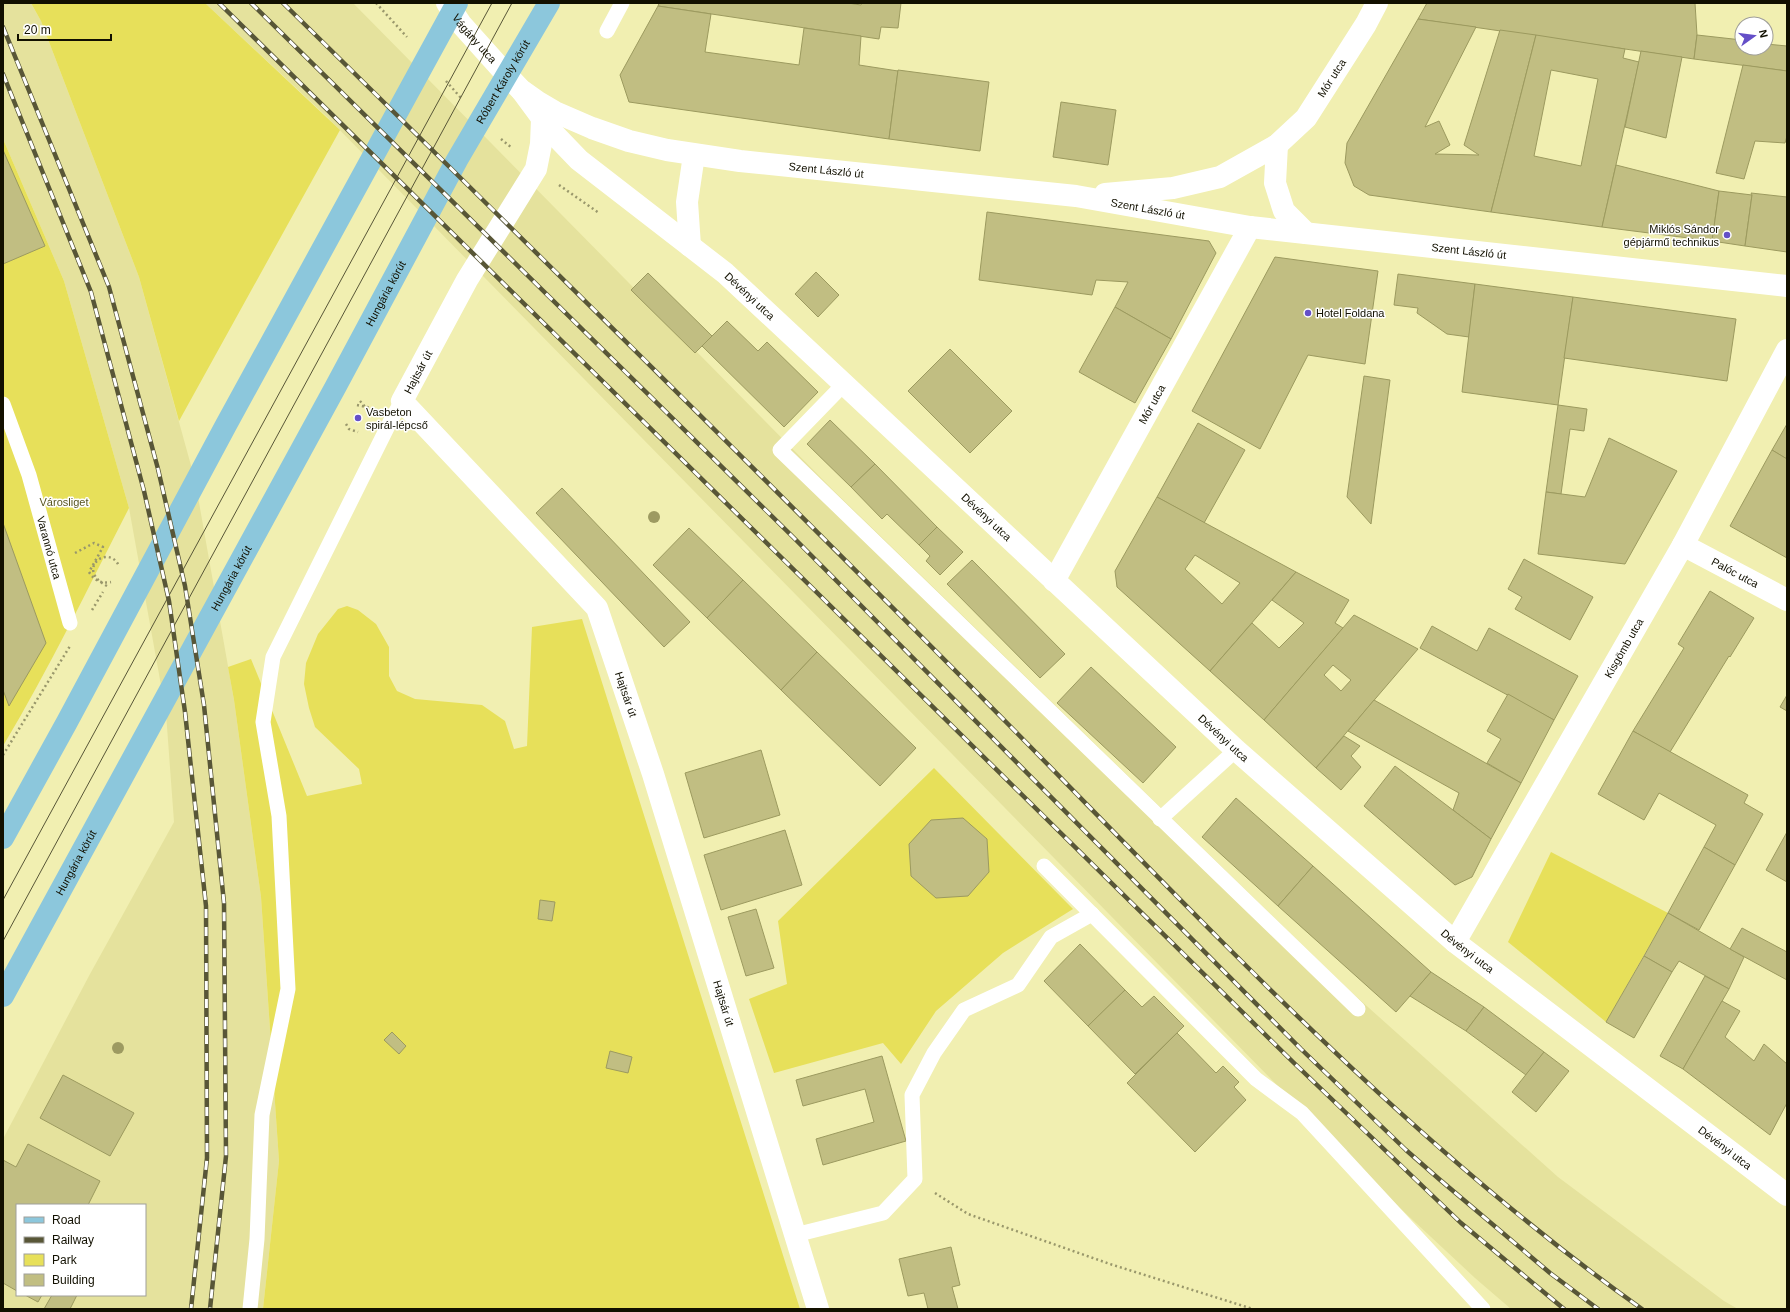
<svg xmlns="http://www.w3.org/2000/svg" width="1790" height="1312" font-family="Helvetica,sans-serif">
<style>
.built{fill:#e5e29d;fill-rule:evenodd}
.green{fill:#e7e05a}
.building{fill:#c1be82;stroke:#9c9a5f;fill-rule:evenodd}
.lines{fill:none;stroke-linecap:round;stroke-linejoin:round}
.path{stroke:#99976b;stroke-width:2.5;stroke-dasharray:2 3;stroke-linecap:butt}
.lane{stroke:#fff;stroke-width:15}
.street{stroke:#fff;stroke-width:22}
.secondary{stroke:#fff;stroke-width:22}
.primary{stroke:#8cc7dc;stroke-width:22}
.tram{stroke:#585637;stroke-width:1}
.rail-casing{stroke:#585637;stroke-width:4.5}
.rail{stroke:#fff;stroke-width:3;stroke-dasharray:9;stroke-linecap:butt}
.tree{fill:#9d9a61}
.poi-dot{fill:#644fc8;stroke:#fff;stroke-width:1.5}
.labels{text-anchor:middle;stroke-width:3;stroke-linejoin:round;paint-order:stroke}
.street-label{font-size:11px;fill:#121000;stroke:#fff}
.poi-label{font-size:11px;fill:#121000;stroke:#fff;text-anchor:start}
.park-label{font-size:11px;fill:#585520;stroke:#fff}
</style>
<rect width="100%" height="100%" fill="#f1efb1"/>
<!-- built -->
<g class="built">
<path d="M3,3H31L41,21L139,277L195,480L234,700L261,897L279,1161L263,1309H3V1139L90,974L174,822L166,713L129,508L64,281L3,139ZM17,1205H145V1295H17Z"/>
<polygon points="205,3 353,3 833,490 1350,991 1558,1177 1724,1301 1738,1309 1511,1309 1475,1278 1372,1182 326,116"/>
</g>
<!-- green -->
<g class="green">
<polygon points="31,3 205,3 340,130 179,421 139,277 41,21"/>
<path d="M3,139L64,281L129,508C88,588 49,669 3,746Z"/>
<polygon points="347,606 358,610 376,624 389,647 389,676 397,691 415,699 482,705 505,721 514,749 527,746 532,627 582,619 800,1309 263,1309 279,1161 261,897 234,700 228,667 251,659 307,796 362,784 359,769 315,727 309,708 304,684 306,663 318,634 338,609"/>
<polygon points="934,768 1073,909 1003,953 936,1011 901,1064 883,1043 774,1073 749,999 787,984 778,921"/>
<polygon points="1551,852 1668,913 1606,1022 1508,942"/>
</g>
<!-- building -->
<g class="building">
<polygon points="659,3 848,3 861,5 862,3 901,3 898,28 881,27 879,39 658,6"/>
<polygon points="1427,3 1695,3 1697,35 1694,59 1418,19"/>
<polygon points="658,6 711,14 705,52 799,65 804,28 861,36 859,65 898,71 889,139 629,102 620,75"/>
<polygon points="1418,19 1476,27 1425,127 1439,121 1450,145 1435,154 1479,155 1464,145 1500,30 1536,35 1491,212 1369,195 1354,186 1345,163 1347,143"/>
<path d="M1536,35L1625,49L1623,58L1639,62L1602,227L1491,212ZM1551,70L1598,79L1581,166L1534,156Z"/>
<polygon points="1697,35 1742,40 1742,48 1766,48 1766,44 1787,46 1787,71 1694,59"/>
<polygon points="1641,51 1682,57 1666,138 1625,127"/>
<polygon points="1743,65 1787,71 1787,136 1785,143 1755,141 1744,179 1716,173"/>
<polygon points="898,70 989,82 980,151 889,139"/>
<polygon points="1061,102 1116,110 1108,165 1053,157"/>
<polygon points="3,150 45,246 3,264"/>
<polygon points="1616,165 1719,191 1712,241 1602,227"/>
<polygon points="1719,191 1752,195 1745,246 1712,241"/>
<polygon points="1751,193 1787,197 1787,252 1745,246 1752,195"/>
<polygon points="987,212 1209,241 1216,253 1171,339 1115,307 1128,282 1096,280 1092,295 979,280"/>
<polygon points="1275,257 1378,271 1365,364 1308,355 1260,449 1192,411"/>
<polygon points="816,272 839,295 818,317 795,294"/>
<polygon points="648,273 712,336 695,353 631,290"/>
<polygon points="1398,274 1475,284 1469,337 1447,334 1417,313 1418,308 1394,305"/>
<polygon points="1475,284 1573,297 1558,405 1462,392"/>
<polygon points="1573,297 1736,319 1727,381 1564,358"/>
<polygon points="1115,307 1171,339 1135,403 1079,372"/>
<polygon points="727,321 758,351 767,342 818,392 784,427 702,346"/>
<polygon points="950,349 1012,411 970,453 908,391"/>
<polygon points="1364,376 1390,380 1371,524 1347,497"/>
<polygon points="1558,405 1587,409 1584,431 1570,429 1561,494 1546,492"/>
<polygon points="830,420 875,464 851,487 807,444"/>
<polygon points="1198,423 1245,450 1204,523 1157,497"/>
<polygon points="1787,424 1787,459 1772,450"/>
<polygon points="1609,438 1677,471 1625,564 1538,554 1546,492 1585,497"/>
<polygon points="1772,450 1787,459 1787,558 1730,526"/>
<polygon points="875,464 937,527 919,545 887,514 882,519 851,487"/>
<polygon points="562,488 690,622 664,647 536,513"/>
<path d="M1157,497L1296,572L1210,671L1117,587L1115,571ZM1195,555L1240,583L1222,604L1185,569Z"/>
<polygon points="3,523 46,643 9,706 3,690"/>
<polygon points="937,527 963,552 940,575 926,561 930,556 919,545"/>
<polygon points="689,528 743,580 707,618 653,565"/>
<polygon points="1524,559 1593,597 1570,640 1515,609 1522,597 1508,589"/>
<polygon points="972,560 1065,654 1040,678 947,584"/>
<polygon points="1296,572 1349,600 1335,623 1343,628 1264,720 1210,671 1252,623 1279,648 1304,623 1272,600"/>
<polygon points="743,580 817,652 781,690 707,618"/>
<polygon points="1710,591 1754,618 1730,657 1729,656 1670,752 1633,731 1684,648 1678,644"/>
<path d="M1354,615L1418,649L1316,768L1264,720ZM1333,665L1351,680L1341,691L1324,675Z"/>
<polygon points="1432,626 1477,651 1489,628 1578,676 1554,720 1420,648"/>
<polygon points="817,652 916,748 880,786 781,690"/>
<polygon points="1091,667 1176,747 1143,783 1057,703"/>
<polygon points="1508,694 1554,720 1521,783 1487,763 1501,739 1487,731"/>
<polygon points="1787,695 1787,711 1780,707"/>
<polygon points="1374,700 1521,783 1491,839 1453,810 1459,793 1348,731"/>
<polygon points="1633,731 1748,795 1744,803 1763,814 1735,865 1704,847 1716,825 1659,793 1644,820 1598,794"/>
<polygon points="1344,736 1360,746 1351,756 1361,767 1341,790 1316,768"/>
<polygon points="761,750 780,815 704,838 685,773"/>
<polygon points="1395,766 1491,839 1472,877 1455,885 1364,806"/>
<polygon points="1236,798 1313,866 1278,906 1202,837"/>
<polygon points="963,818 987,839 989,872 968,896 936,898 911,876 909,844 931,820"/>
<polygon points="785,830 802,885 721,910 704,855"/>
<polygon points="1787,832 1787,882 1766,870"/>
<polygon points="1704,847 1735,865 1699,930 1668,913"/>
<polygon points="1313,866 1431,972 1396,1012 1278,906"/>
<polygon points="540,900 555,902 552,921 538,919"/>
<polygon points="756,909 774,968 746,976 728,917"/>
<polygon points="1668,913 1744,957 1729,989 1679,961 1672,972 1644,956"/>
<polygon points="1742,928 1787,952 1787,980 1730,949"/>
<polygon points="1080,944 1125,990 1088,1026 1044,981"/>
<polygon points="1644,956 1672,972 1634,1038 1606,1022"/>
<polygon points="1431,972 1484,1007 1466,1031 1410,996"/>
<polygon points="1705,976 1729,989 1683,1069 1660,1056"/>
<polygon points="1125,990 1142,1007 1154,996 1184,1026 1135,1074 1088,1026"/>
<polygon points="1722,1001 1740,1011 1725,1037 1754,1061 1764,1044 1787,1064 1787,1103 1770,1135 1683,1069"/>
<polygon points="1484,1007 1544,1052 1526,1075 1466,1031"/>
<polygon points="392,1032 406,1046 399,1054 384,1040"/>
<polygon points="1177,1033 1216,1073 1223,1066 1239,1082 1234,1087 1246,1100 1195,1152 1127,1083"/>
<polygon points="610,1051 632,1057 628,1073 606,1068"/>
<polygon points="1544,1052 1569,1071 1536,1112 1512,1092"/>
<polygon points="882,1056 906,1141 823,1165 816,1139 874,1122 865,1089 803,1106 796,1080"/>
<polygon points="63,1075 134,1113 110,1156 40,1118"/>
<polygon points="28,1144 100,1181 88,1205 17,1205 17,1291 3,1283 3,1160 16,1167"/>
<polygon points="951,1247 960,1285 952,1287 958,1309 928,1309 924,1293 908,1296 899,1259"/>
<polygon points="25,1295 42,1295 38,1302"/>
<polygon points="52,1295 77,1295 70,1309 44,1309"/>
</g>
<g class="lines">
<!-- path -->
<g class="path">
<polyline points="376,3 407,37"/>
<polyline points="446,81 461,98"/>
<polyline points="501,139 512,148"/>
<polyline points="559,185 599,213"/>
<polyline points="360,401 368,410"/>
<polyline points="357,405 371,408"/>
<polyline points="346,424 349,429 358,432"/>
<path d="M75,553L94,543L103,547L89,572C94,580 101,584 111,582"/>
<path d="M107,586C74,569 109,543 119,566"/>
<polyline points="92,610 103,592"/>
<polyline points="3,755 70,646"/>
<polyline points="935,1193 968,1214 1110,1264 1253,1309"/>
</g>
<!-- lane -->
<g class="lane">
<polyline points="607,31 622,3"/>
<polyline points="844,384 780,450 1358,1009"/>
<path id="s1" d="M3,404L29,475L70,623"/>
<polyline points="1160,819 1236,750"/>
<polyline points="1044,866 1256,1079 1302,1113 1483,1309"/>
<polyline points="795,1235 883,1213 915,1179 912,1095 934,1053 964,1010 1018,985 1051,937 1092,914"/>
<polyline points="250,1309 257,1239 262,1115 288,989 279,816 263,722 273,657 391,420 402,401"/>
</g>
<!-- street -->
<g class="street">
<path id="s2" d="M522,91L553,133L579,160L725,273L1236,750L1455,942L1787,1195"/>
<path id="s3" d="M542,119L541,144L536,169L467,280L402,401L597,608L653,774L818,1309"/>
<polyline points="690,246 687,202 694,155"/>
<path id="s4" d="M1683,545L1787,600"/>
<path id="s5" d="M1054,581L1250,227"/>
<path id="s6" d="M1455,942L1683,545L1787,350"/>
</g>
<!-- secondary -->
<g class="secondary">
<path id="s7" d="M447,3L461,24L504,72L521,90L538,102L555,112L592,128L629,141L667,150L740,161L1076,196L1250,227L1787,286"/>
<polyline points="1277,145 1275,183 1284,211 1306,233"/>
<path id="s8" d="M1105,194L1173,188L1220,177L1277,145L1306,118L1366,24L1377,3"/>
</g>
<!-- primary -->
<g class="primary">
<polyline points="3,838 67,722 226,425 457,3"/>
<path id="s9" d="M3,996L336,386L457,160L549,3"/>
</g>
<!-- tram -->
<g class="tram">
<polyline points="3,900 492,3"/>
<polyline points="3,941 512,3"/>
</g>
<defs>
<g id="rail">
<polyline points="219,3 1293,1062 1461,1223 1564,1309"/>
<polyline points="251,3 793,537 1301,1049 1406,1150 1439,1179 1550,1273 1598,1309"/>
<path d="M283,3C526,242 769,482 1009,725C1210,929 1407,1142 1642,1309"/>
<polyline points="3,27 109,287 158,469 185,586 204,705 224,903 226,1156 210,1309"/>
<polyline points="3,74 91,292 144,491 169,601 185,712 206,906 207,1158 191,1309"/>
</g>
</defs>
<!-- rail casing -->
<use href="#rail" class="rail-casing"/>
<!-- rail -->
<use href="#rail" class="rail"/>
</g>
<!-- trees -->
<g class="tree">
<circle cx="654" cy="517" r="6"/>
<circle cx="118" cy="1048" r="6"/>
</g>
<!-- markers -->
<g class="poi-dot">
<circle cx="1727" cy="235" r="4"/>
<circle cx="1308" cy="313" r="4"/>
<circle cx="358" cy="418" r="4"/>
</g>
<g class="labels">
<!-- street labels -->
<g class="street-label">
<text dy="4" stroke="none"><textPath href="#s7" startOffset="45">Vágány utca</textPath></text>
<text dy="4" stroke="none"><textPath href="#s8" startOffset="269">Mór utca</textPath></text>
<text dy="4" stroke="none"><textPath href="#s9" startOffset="1042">Róbert Károly körút</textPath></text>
<text dy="4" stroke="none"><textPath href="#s7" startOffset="434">Szent László út</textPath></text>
<text dy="4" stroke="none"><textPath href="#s7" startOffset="758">Szent László út</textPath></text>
<text dy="4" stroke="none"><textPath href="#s7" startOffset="1082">Szent László út</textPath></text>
<text dy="4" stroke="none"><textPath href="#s9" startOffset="800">Hungária körút</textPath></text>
<text dy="4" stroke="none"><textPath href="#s2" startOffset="308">Dévényi utca</textPath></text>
<text transform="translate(418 372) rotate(-62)" y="4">Hajtsár út</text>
<text dy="4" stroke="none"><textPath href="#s5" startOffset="202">Mór utca</textPath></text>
<text dy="4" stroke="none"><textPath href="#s2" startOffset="632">Dévényi utca</textPath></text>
<text dy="4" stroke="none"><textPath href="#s1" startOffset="151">Varannó utca</textPath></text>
<text dy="4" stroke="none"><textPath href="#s4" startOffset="59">Palóc utca</textPath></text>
<text dy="4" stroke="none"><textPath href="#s9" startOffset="476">Hungária körút</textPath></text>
<text dy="4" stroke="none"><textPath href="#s6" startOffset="339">Kisgömb utca</textPath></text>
<text dy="4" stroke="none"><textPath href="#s3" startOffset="694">Hajtsár út</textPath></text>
<text dy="4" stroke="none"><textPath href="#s2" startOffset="956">Dévényi utca</textPath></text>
<text dy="4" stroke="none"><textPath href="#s9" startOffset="152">Hungária körút</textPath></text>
<text dy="4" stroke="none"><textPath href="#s2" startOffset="1280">Dévényi utca</textPath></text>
<text dy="4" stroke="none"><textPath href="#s3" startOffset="1018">Hajtsár út</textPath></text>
<text dy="4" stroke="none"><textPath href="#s2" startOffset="1604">Dévényi utca</textPath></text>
</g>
<!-- poi labels -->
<g class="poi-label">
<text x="1719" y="233" text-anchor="end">Miklós Sándor<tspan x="1719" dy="13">gépjármű technikus</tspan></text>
<text x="1316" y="317">Hotel Foldana</text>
<text x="366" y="416">Vasbeton<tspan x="366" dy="13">spirál-lépcső</tspan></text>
</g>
<!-- park labels -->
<g class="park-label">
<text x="64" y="506">Városliget</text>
</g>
</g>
<!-- border -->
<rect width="1790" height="1312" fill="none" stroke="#121000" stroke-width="8"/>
<!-- legend -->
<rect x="16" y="1204" width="130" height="92" fill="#ffffff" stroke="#a09f99"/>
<rect x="24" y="1217" width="20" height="6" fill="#8cc7dc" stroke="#a09f99"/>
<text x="52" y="1224" font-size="12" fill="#121000">Road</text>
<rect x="24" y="1237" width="20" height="6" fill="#585637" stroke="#a09f99"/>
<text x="52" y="1244" font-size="12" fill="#121000">Railway</text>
<rect x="24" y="1254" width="20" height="12" fill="#e7e05a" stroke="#a09f99"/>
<text x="52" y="1264" font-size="12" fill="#121000">Park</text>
<rect x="24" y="1274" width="20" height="12" fill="#c1be82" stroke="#a09f99"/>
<text x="52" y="1284" font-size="12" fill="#121000">Building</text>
<!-- north arrow -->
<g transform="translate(1754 36) rotate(76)"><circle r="19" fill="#ffffff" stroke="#a09f99"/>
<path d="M0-3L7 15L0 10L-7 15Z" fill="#644fc8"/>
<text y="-6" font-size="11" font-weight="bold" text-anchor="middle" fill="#121000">N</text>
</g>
<!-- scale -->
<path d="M18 34v6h93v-6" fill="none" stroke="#121000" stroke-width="2"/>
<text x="24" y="34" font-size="12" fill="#121000" stroke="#ffffff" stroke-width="3" paint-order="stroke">20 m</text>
</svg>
